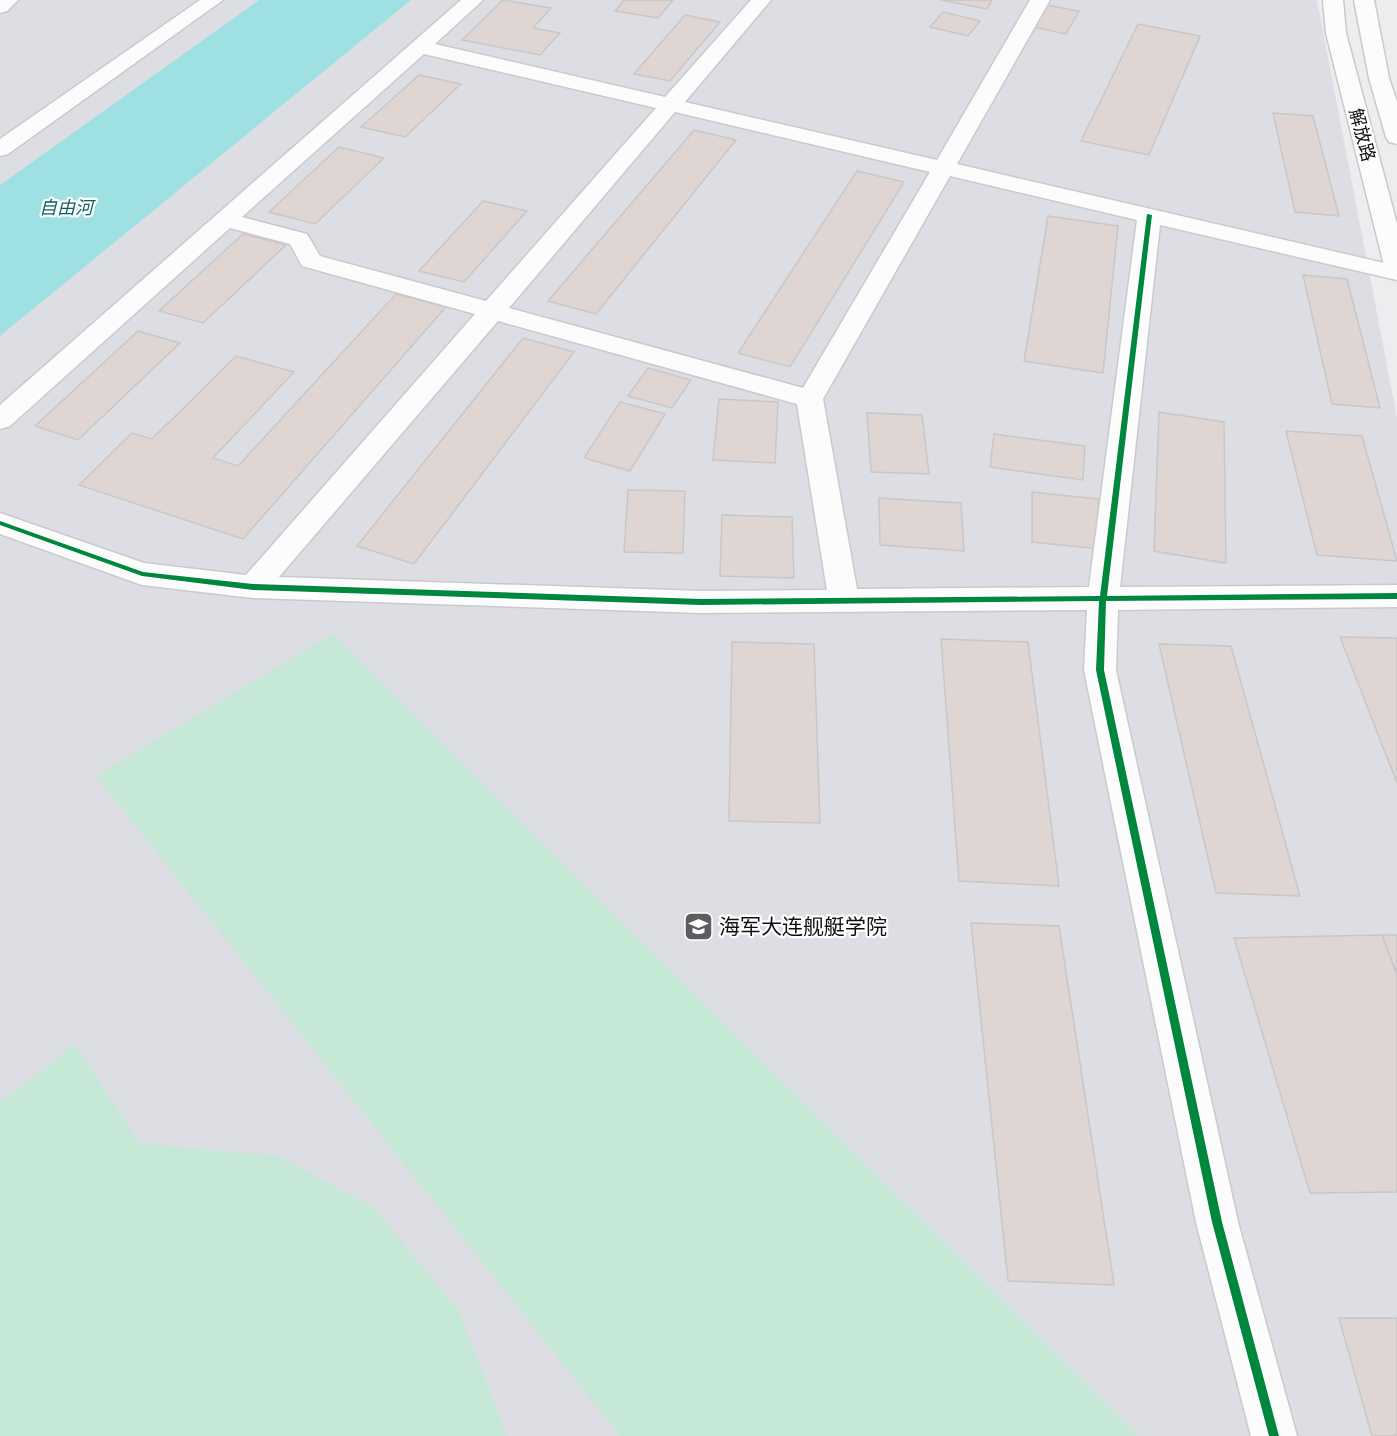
<svg xmlns="http://www.w3.org/2000/svg" width="1397" height="1436" font-family="'Sofia Sans Condensed','Noto Sans SC',sans-serif">
<style>
.built{fill:#dddde4}
.green{fill:#c6e8d7}
.water{fill:#9fe1e2}
.building{fill:#dfd5d3;stroke:#c8c8c8;stroke-width:1.5}
.lines{fill:none;stroke-linecap:round;stroke-linejoin:round}
.minor-casing{stroke:#cacacc;stroke-width:3}
.major-casing{stroke:#cacacc;stroke-width:3}
.minor{fill:#fcfcfd;fill-rule:evenodd}
.major{fill:#fcfcfd;fill-rule:evenodd}
.cycleway-casing{stroke:#fff;stroke-width:3}
.cycleway{fill:#00873e;fill-rule:evenodd}
.labels{text-anchor:middle;stroke-width:4.5;stroke-linejoin:round;paint-order:stroke}
.far-street-label{font-size:18px;fill:#101011;stroke:#fff}
.far-water-label{font-size:18px;font-style:italic;fill:#0f6062;stroke:#fff}
.poi-label{font-size:21px;fill:#101011;stroke:#fff;text-anchor:start}
</style>
<rect width="100%" height="100%" fill="#ededef"/>
<!-- built -->
<polygon class="built" points="0,0 1317,0 1397,418 1397,1436 0,1436"/>
<!-- green -->
<g class="green">
<polygon points="332,634 1139,1436 620,1436 96,776"/>
<polygon points="75,1045 140,1144 279,1156 375,1208 459,1311 507,1436 0,1436 0,1102"/>
</g>
<!-- water -->
<polygon class="water" points="259,0 411,0 0,336 0,185"/>
<!-- building -->
<g class="building">
<polygon points="503,0 551,8 533,28 560,33 540,55 462,40"/>
<polygon points="624,0 673,0 658,18 615,11"/>
<polygon points="940,0 992,0 987,9"/>
<polygon points="1046,5 1079,11 1066,34 1033,27"/>
<polygon points="943,12 980,21 968,36 930,27"/>
<polygon points="685,15 720,22 670,81 634,74"/>
<polygon points="1138,24 1200,36 1149,155 1081,141"/>
<polygon points="419,75 461,84 405,137 361,127"/>
<polygon points="1273,113 1313,116 1339,216 1295,212"/>
<polygon points="694,130 736,140 596,314 548,301"/>
<polygon points="339,147 384,158 315,224 269,212"/>
<polygon points="857,171 904,182 790,367 738,353"/>
<polygon points="483,201 527,211 464,282 419,271"/>
<polygon points="1048,216 1118,226 1103,373 1024,361"/>
<polygon points="243,234 286,245 203,323 159,311"/>
<polygon points="1303,275 1347,279 1380,408 1332,404"/>
<polygon points="396,294 446,307 243,539 79,485 132,433 152,439 236,356 294,372 213,458 238,466"/>
<polygon points="138,331 180,343 78,440 35,426"/>
<polygon points="523,338 574,352 414,564 357,546"/>
<polygon points="648,368 691,380 672,408 628,396"/>
<polygon points="719,399 778,402 775,463 713,460"/>
<polygon points="620,402 665,414 630,471 584,458"/>
<polygon points="1159,412 1224,422 1226,563 1154,551"/>
<polygon points="867,413 922,415 929,474 871,472"/>
<polygon points="1286,431 1362,436 1397,561 1317,555"/>
<polygon points="994,434 1085,446 1083,480 990,467"/>
<polygon points="628,490 685,491 683,553 624,552"/>
<polygon points="1032,492 1098,499 1100,549 1032,542"/>
<polygon points="879,498 961,503 964,551 880,545"/>
<polygon points="722,515 792,517 794,578 720,576"/>
<polygon points="1340,637 1397,638 1397,783"/>
<polygon points="941,639 1028,642 1059,886 959,881"/>
<polygon points="732,642 814,644 820,823 729,821"/>
<polygon points="1159,644 1231,646 1300,896 1216,893"/>
<polygon points="971,923 1059,926 1114,1285 1008,1281"/>
<polygon points="1382,935 1397,975 1397,1192 1310,1193 1234,938"/>
<polygon points="1382,935 1397,935 1397,975"/>
<polygon points="1339,1318 1397,1318 1397,1436 1372,1436"/>
</g>
<g class="lines">
<defs>
<g id="minor">
<polygon points="0,0 18,0 7,11 0,13"/>
<polygon points="200,0 223,0 8,154 0,156 0,139"/>
<path d="M461,0H483L435,44L665,97L751,0H771L685,102L937,160L1030,0H1050L957,164L1397,266V280L1160,225L1120,587L1397,585V607L1118,610L1116,670L1238,1222L1297,1436H1251L1196,1222L1084,670L1087,610L701,613L253,598L142,585L0,534V513L144,563L246,575L475,314L302,266L290,244L230,228L10,426L0,429V405ZM424,54L656,108L486,301L320,256L307,234L242,217ZM675,112L930,172L803,388L509,308ZM950,176L1137,220L1089,587L857,589L823,399ZM498,321L797,404L827,590L701,591L279,577Z"/>
</g>
<g id="major">
<polygon points="1323,0 1343,0 1346,33 1397,224 1397,276 1388,274 1385,269 1326,33"/>
<polygon points="1354,0 1374,0 1389,78 1397,102 1397,144 1389,142 1386,137 1369,78"/>
</g>
</defs>
<!-- minor casing -->
<use href="#minor" class="minor-casing"/>
<!-- major casing -->
<use href="#major" class="major-casing"/>
<!-- minor -->
<use href="#minor" class="minor"/>
<!-- major -->
<use href="#major" class="major"/>
<defs>
<polygon id="cycleway" points="1147,214 1152,215 1107,596 1397,593 1397,599 1106,601 1104,670 1222,1222 1279,1436 1269,1436 1212,1222 1096,670 1099,601 701,605 253,590 142,576 0,525 0,521 143,572 253,584 701,599 1100,596"/>
</defs>
<!-- cycleway casing -->
<use href="#cycleway" class="cycleway-casing"/>
<!-- cycleway -->
<use href="#cycleway" class="cycleway"/>
</g>
<!-- icons -->
<defs>
<symbol id="university-square" viewBox="-11 -11 22 22"><rect x="-9" y="-9" width="18" height="18" rx="4" fill="#5d5d5f" stroke="#fff"/><path d="M0-5L7-2L0 1L-7-2ZM-4 1L0 2.5L4 1V4Q0 6-4 4Z" fill="#fff"/></symbol>
</defs>
<g fill-rule="evenodd">
<use href="#university-square" x="682" y="910" width="33" height="33"/>
</g>
<g class="labels">
<!-- far-street labels -->
<g class="far-street-label">
<text transform="translate(1362 135) rotate(75)" y="6">解放路</text>
</g>
<!-- far-water labels -->
<g class="far-water-label">
<text x="66" y="214">自由河</text>
</g>
<!-- poi labels -->
<g class="poi-label">
<text x="719" y="934">海军大连舰艇学院</text>
</g>
</g>
</svg>
